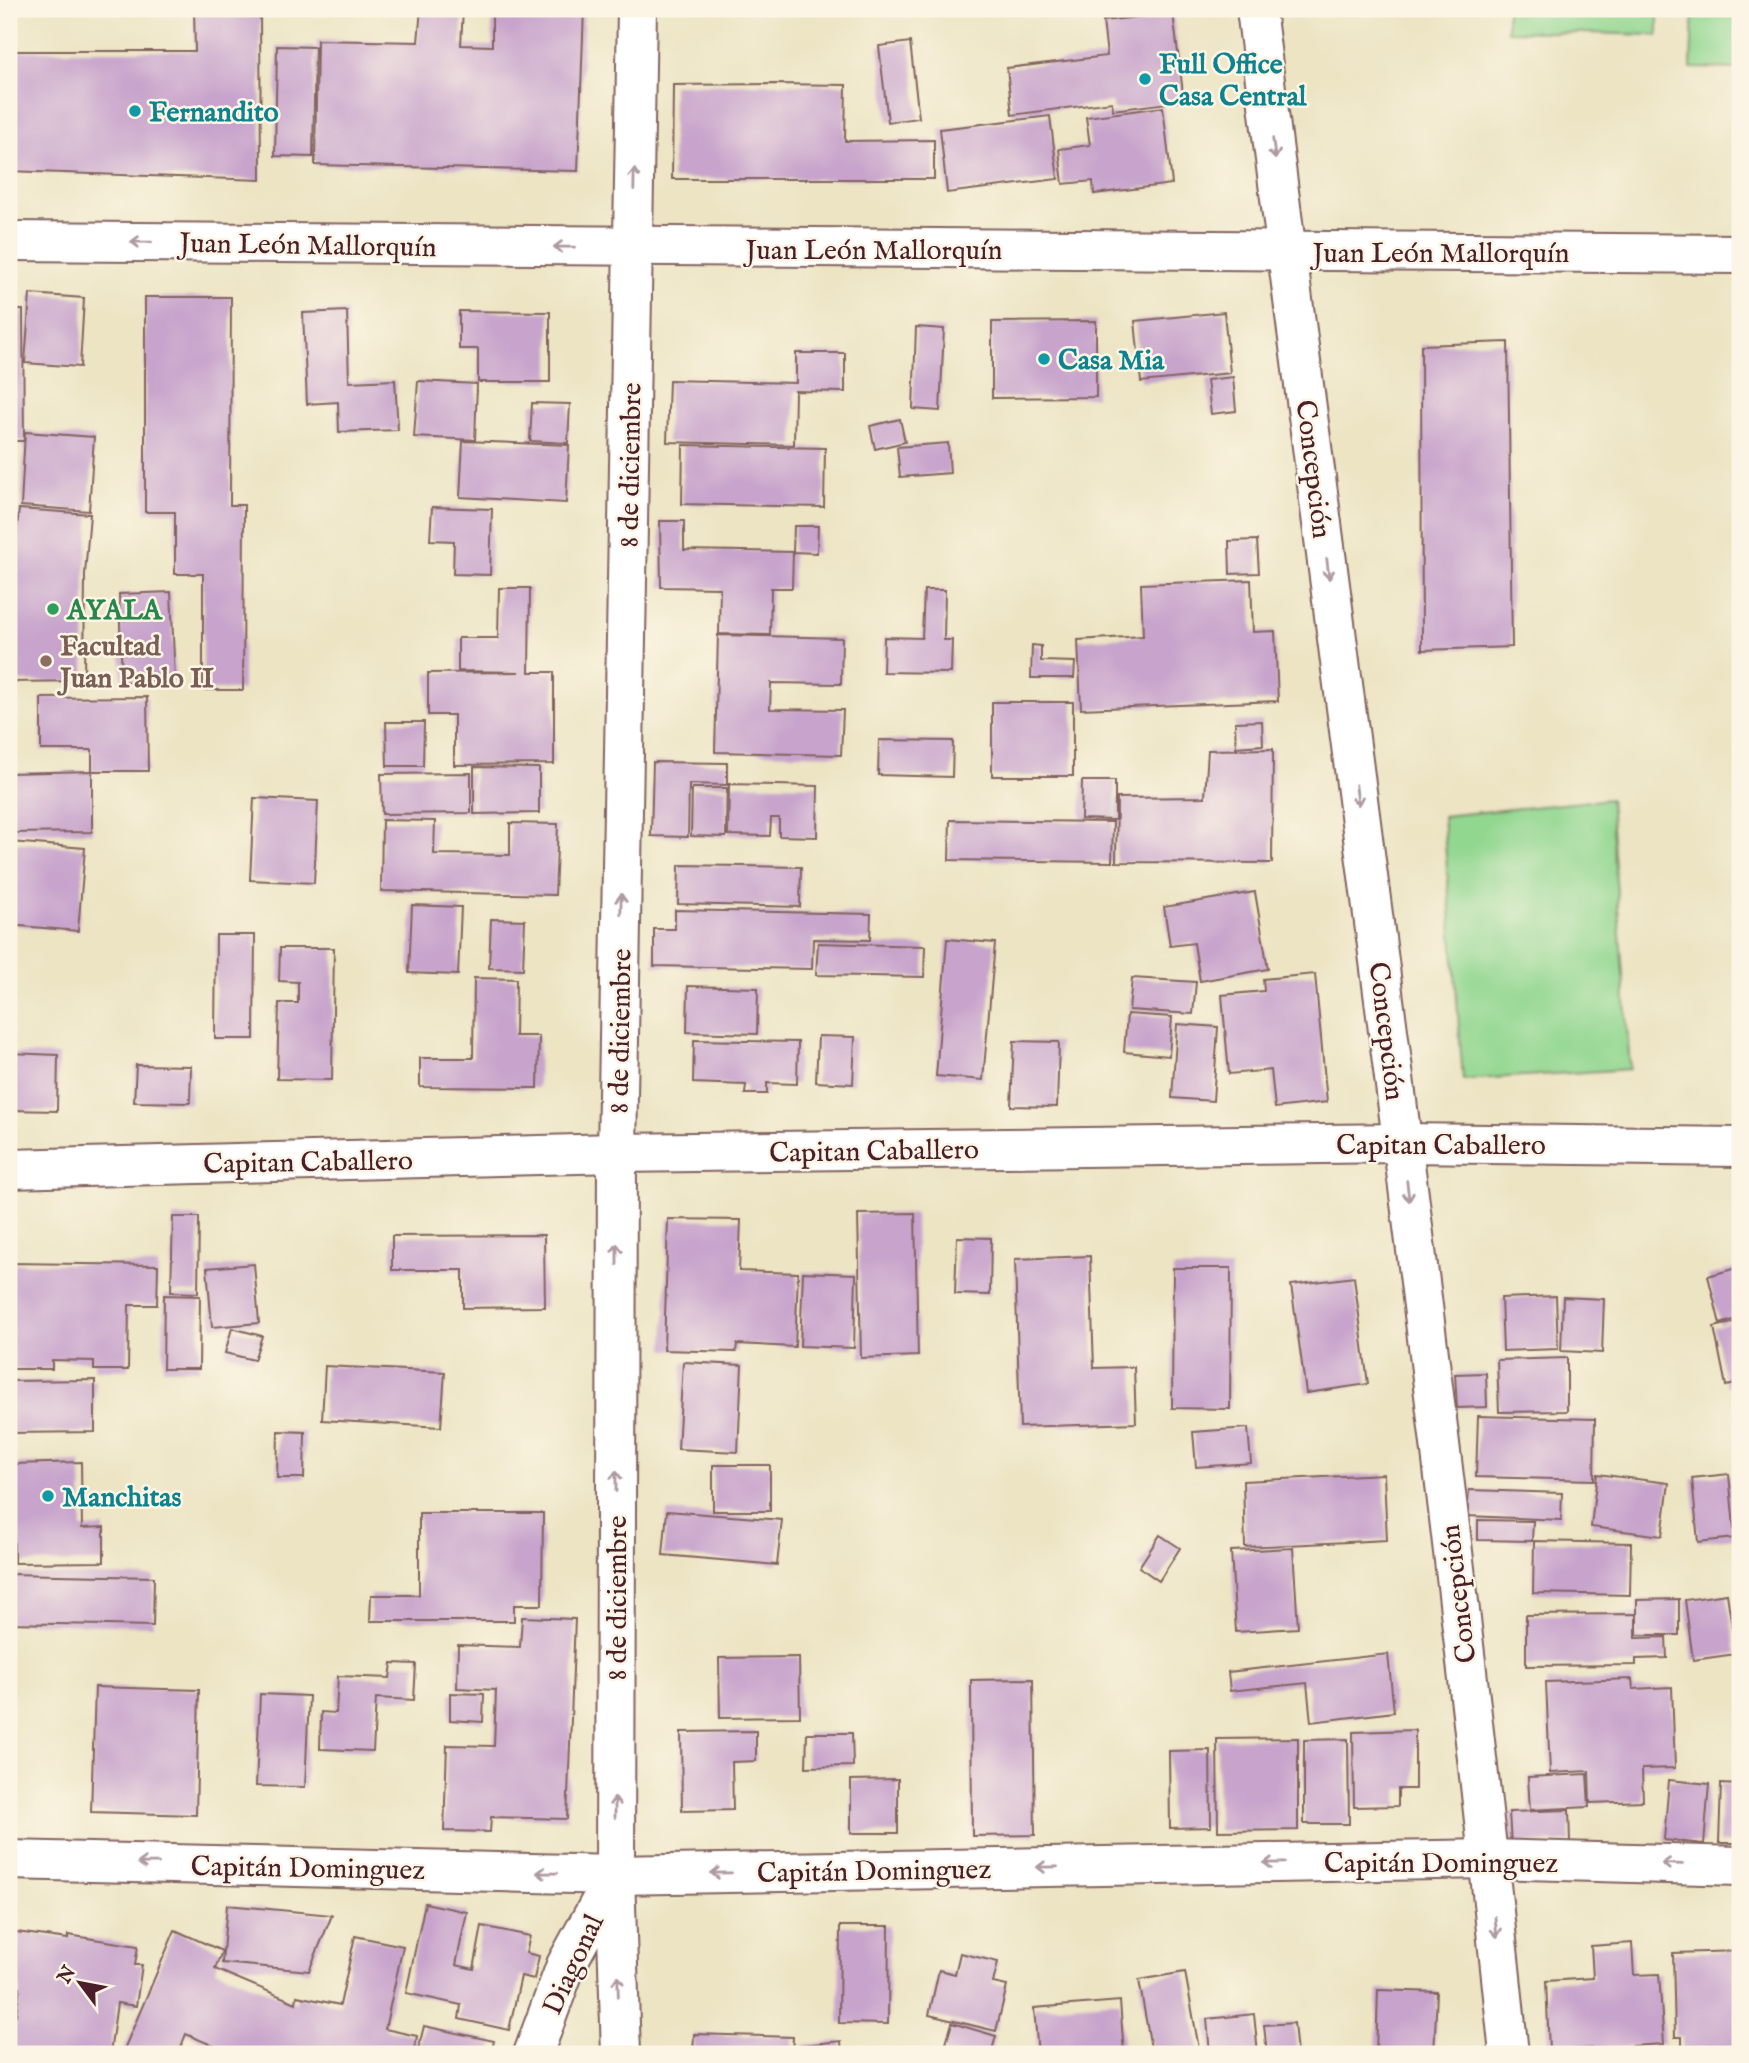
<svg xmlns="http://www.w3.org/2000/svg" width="1749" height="2063" font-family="'IM FELL English',serif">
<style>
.green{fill:#92d790;stroke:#6e7b5e;stroke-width:2}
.building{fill:#c8a4cc}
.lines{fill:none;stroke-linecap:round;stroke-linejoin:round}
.minor-casing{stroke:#836460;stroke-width:42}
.minor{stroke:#fff;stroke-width:38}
.oneway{stroke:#ae9aa0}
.culture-dot{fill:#0f9aa8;stroke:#fcf5e5;stroke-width:2.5}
.leisure-dot{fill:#2e9e5b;stroke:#fcf5e5;stroke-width:2.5}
.education-dot{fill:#8d6e63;stroke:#fcf5e5;stroke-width:2.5}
.labels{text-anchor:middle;stroke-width:5;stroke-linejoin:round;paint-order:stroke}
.culture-label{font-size:28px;font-weight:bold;fill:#0d838f;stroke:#fcf5e5;text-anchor:start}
.street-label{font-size:28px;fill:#4a1f2b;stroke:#fcf5e5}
.leisure-label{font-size:28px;font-weight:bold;fill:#27864d;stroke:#fcf5e5;text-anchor:start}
.education-label{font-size:28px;font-weight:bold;fill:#785e54;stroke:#fcf5e5;text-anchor:start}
</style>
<rect width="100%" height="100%" fill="#fcf5e5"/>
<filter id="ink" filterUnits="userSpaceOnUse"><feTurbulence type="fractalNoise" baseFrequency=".0143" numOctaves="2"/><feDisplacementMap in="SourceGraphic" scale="14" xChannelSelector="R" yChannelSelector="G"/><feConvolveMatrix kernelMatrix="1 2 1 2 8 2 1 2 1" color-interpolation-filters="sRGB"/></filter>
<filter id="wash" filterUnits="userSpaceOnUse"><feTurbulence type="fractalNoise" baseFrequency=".00686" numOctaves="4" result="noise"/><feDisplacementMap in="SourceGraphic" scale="28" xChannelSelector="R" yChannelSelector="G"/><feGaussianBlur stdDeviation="1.57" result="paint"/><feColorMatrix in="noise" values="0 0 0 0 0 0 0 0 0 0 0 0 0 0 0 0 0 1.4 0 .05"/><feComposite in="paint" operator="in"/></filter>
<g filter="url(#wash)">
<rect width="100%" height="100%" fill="#ece4c3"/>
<!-- green -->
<g class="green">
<polygon points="1507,9 1658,9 1658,35 1507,31"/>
<polygon points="1693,9 1740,9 1740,69 1691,68"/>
<polygon points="1610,799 1630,1069 1463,1080 1443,816"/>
</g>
<g id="blocks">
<!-- building -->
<g class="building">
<polygon points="194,9 260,9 261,180 9,171 9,51 195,51"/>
<polygon points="421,9 463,9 461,45 492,46 492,9 584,9 578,171 315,165 317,40 418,42"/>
<polygon points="1093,9 1144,9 1144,10 1094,17"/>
<polygon points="1173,13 1184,101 1113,110 1112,102 1012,115 1007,68 1107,56 1103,21"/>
<polygon points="910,42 919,118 888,122 879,46"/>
<polygon points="277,46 315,47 313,157 275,156"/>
<polygon points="774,84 846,85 845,141 934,140 934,179 672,179 673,85"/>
<polygon points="1163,107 1172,184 1094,194 1093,181 1063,184 1059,149 1090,145 1086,117"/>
<polygon points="1050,116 1058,179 947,193 940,129"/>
<polygon points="30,294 84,298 80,367 25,363"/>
<polygon points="145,297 231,297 230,505 244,505 243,690 203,690 203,574 175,574 175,512 145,512"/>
<polygon points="9,310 23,310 24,441 9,441"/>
<polygon points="347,311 349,382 395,380 398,430 339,432 338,402 307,404 303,313"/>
<polygon points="459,311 550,312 550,382 478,382 478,349 459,349"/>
<polygon points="1224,312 1230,373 1141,382 1135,321"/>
<polygon points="1096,321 1096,397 992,398 992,322"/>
<polygon points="916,327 944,329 940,411 913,409"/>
<polygon points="1508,342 1512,647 1422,650 1421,345"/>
<polygon points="796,353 845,353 845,392 795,391 794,445 667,442 669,380 796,383"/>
<polygon points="1233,377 1236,411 1211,414 1207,380"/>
<polygon points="418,381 477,384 475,440 414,437"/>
<polygon points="532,403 570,404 568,443 530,441"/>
<polygon points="900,419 905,442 875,449 870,426"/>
<polygon points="25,432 94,437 89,511 21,506"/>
<polygon points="463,441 569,445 566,503 460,497"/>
<polygon points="948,443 950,473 900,477 897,447"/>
<polygon points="683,445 825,448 824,507 682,504"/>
<polygon points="432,507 492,509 490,575 453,574 454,541 430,540"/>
<polygon points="19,509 90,514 85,574 84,681 9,682 9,576 12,576"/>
<polygon points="660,521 684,521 684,550 793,552 792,588 771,588 770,635 719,634 720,588 661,587"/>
<polygon points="794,526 818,526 817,553 793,552"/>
<polygon points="1257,540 1259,573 1230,574 1229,541"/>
<polygon points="1251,580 1253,632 1275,631 1278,701 1081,709 1078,640 1143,636 1141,584"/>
<polygon points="499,588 530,588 529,672 554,672 554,764 454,765 454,715 428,715 428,673 519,672 458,671 458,638 498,638"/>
<polygon points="924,590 945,590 944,640 952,640 951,673 883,672 884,637 922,638"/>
<polygon points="171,592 175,680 122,682 119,594"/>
<polygon points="718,635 842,638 841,684 771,683 770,709 843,710 841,755 715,752"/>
<polygon points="1032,645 1041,646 1041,661 1075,662 1074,678 1031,678"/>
<polygon points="147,697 148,771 92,771 92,750 41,750 41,698"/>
<rect x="992" y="702" width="81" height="74"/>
<polygon points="1262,721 1263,745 1236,747 1235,722"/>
<polygon points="386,722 424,722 423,766 387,766"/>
<polygon points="879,740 953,741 952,777 878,775"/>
<polygon points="1273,749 1272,863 1116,862 1117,798 1205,797 1208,750"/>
<polygon points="653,762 727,763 727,785 689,784 688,837 651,836"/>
<polygon points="474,767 539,768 539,813 474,814"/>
<polygon points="92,771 92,832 9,833 9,773"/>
<polygon points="471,773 471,813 382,814 381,774"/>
<polygon points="1082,781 1115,781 1115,820 1081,819"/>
<polygon points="729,784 818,786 817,837 779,836 779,818 771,818 770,836 728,835"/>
<polygon points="692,788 727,788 726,837 691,836"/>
<polygon points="254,798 318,801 314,883 250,880"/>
<polygon points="382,820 435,821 434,854 510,855 510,823 558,824 555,895 381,891"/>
<polygon points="950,820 1113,822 1112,862 949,860"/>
<polygon points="10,842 85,848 78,931 9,925"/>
<polygon points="679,865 801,867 800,907 678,904"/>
<polygon points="1255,892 1268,969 1200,981 1194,943 1170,946 1164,907"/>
<polygon points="412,905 461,907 458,975 409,973"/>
<polygon points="675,910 871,914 870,940 813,939 812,969 654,966 654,929 675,929"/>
<polygon points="491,919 525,920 523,969 489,968"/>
<polygon points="216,935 255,935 254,1039 215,1039"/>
<polygon points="947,939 995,943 983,1080 936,1076"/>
<polygon points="818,943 925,946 924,977 816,975"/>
<polygon points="280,948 334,948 332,1080 277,1079 279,1003 298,1003 298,982 279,981"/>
<polygon points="1315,974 1327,1102 1275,1108 1271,1070 1229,1074 1222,995 1264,991 1263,979"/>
<polygon points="474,978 516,979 515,1036 539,1036 538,1088 420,1087 420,1058 473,1058"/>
<polygon points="1132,978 1196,982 1193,1014 1129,1010"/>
<polygon points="688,986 758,988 757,1034 687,1032"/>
<polygon points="1127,1014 1172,1017 1169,1056 1124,1052"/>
<polygon points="1177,1024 1218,1027 1213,1101 1172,1098"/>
<polygon points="818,1036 855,1037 853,1084 816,1082"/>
<polygon points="694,1040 798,1042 797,1084 767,1083 767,1094 745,1094 746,1085 693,1083"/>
<polygon points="1014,1041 1059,1042 1057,1107 1011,1106"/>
<polygon points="9,1053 58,1055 57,1111 9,1110"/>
<polygon points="136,1065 191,1066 190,1103 134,1102"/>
<polygon points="915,1213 918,1356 861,1358 858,1214"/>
<polygon points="173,1217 199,1217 198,1293 171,1292"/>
<polygon points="668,1219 741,1220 739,1271 798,1273 795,1347 737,1344 736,1352 664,1350"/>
<polygon points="544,1235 545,1307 463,1308 463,1270 392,1270 392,1236"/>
<polygon points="957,1237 991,1238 990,1295 955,1294"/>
<polygon points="1090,1256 1094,1368 1134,1367 1136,1423 1020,1427 1015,1259"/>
<polygon points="9,1263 158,1265 157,1305 129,1305 128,1370 94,1370 94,1361 52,1360 52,1369 9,1369"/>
<polygon points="254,1264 259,1323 212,1327 207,1268"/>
<polygon points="1740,1267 1740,1318 1720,1324 1708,1276"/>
<polygon points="1173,1268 1231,1268 1230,1409 1172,1408"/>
<polygon points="803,1272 856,1274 854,1348 800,1346"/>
<polygon points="1354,1277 1368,1384 1306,1393 1291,1285"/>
<polygon points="164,1295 200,1296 199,1369 163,1369"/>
<polygon points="1556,1296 1558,1349 1503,1351 1501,1298"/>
<polygon points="1563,1297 1604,1299 1602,1353 1561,1351"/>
<polygon points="1740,1321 1740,1383 1726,1386 1714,1327"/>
<polygon points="232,1328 262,1336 254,1360 225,1353"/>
<polygon points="1567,1358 1567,1411 1499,1412 1497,1360"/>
<polygon points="683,1362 742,1365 738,1452 678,1449"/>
<polygon points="325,1366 445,1372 441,1427 322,1420"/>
<polygon points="1486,1373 1487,1407 1457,1408 1455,1374"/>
<polygon points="95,1380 95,1432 10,1433 10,1381"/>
<polygon points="1478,1416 1595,1419 1594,1480 1476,1477"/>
<polygon points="1248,1428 1251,1463 1196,1467 1193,1432"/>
<polygon points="278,1431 305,1432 304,1478 277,1478"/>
<polygon points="81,1462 82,1528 104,1527 104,1562 14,1563 14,1464"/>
<rect x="713" y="1465" width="57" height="46"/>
<polygon points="1384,1474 1387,1540 1245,1547 1243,1481"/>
<polygon points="1597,1474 1669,1483 1662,1536 1591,1527"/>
<polygon points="1729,1474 1735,1538 1698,1542 1692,1478"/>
<polygon points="1469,1490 1562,1493 1561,1520 1467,1516"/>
<polygon points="667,1511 782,1520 777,1565 663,1555"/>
<polygon points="419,1513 543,1513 542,1605 514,1605 514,1621 370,1621 371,1595 419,1595"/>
<polygon points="1478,1520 1533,1521 1532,1541 1478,1540"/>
<polygon points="1160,1535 1180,1548 1159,1581 1139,1567"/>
<polygon points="1534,1541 1631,1543 1630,1595 1533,1593"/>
<polygon points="1293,1548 1298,1628 1236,1632 1231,1551"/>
<polygon points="9,1574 154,1577 153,1626 9,1623"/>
<polygon points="1727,1594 1736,1654 1693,1660 1685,1600"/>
<polygon points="1679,1599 1679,1635 1637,1635 1637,1600"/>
<polygon points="1636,1614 1636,1638 1666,1637 1667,1658 1636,1659 1636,1665 1526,1666 1526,1615"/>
<polygon points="522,1617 575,1619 567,1819 491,1817 490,1832 444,1831 447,1745 494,1746 496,1690 457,1688 458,1645 520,1647"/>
<polygon points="1388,1654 1394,1712 1311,1722 1307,1683 1230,1691 1228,1672"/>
<polygon points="799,1657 800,1717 720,1718 719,1658"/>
<polygon points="392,1663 416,1664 414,1700 376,1698 373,1751 320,1749 321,1712 336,1713 338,1676 390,1678"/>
<polygon points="1033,1679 1035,1835 972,1836 971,1680"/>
<polygon points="1632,1679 1633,1689 1672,1687 1675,1768 1642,1769 1643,1801 1590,1803 1589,1771 1550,1773 1546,1682"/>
<polygon points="95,1687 199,1690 196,1815 91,1812"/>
<polygon points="450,1693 484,1694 483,1722 450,1720"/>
<polygon points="260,1694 309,1696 305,1787 256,1786"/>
<polygon points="1415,1730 1415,1789 1398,1789 1398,1806 1354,1807 1353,1732"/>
<polygon points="756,1731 756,1761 732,1762 733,1810 682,1811 681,1732"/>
<polygon points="807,1733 852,1733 853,1766 806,1767"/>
<polygon points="1298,1738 1298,1830 1218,1831 1217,1739"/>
<polygon points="1348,1739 1349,1824 1304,1824 1304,1740"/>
<polygon points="1210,1750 1211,1827 1170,1828 1169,1751"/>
<polygon points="1587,1774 1589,1807 1530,1810 1528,1777"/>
<polygon points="898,1779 898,1833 851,1833 851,1780"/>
<polygon points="1669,1780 1709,1784 1704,1844 1664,1840"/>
<polygon points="1721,1784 1740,1785 1740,1843 1719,1843"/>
<polygon points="1569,1810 1570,1842 1511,1844 1509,1812"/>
<polygon points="425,1903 467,1912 456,1965 474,1969 482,1926 530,1936 526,1953 539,1956 534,1979 521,1976 509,2030 459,2019 461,2005 406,1993"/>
<polygon points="227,1905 332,1915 309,1971 222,1963"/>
<polygon points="840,1926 889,1926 888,2024 839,2023"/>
<polygon points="175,1930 222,1951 215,1969 296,2003 297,1996 340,2005 355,1936 403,1946 385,2029 417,2036 414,2054 233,2054 186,2034 178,2054 122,2054"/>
<polygon points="9,1931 68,1939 68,1935 138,1946 135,1965 142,1965 136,2006 117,2003 110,2054 11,2054 13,2042 9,2042 9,2014 16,2015 20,1987 9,1985"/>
<polygon points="1632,1943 1634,1975 1659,1974 1664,2044 1549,2051 1546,1981 1593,1978 1591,1946"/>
<polygon points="1740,1951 1740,2054 1682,2054 1682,2037 1675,2037 1673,1953"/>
<polygon points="960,1953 998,1962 993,1983 1007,1986 996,2031 929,2015 939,1970 955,1974"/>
<polygon points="1185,1972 1200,2054 1152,2054 1139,1980"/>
<polygon points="1378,1990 1437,1992 1434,2054 1376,2054"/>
<polygon points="1120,2001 1124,2054 1038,2054 1034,2008"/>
<polygon points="1254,2014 1258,2054 1210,2054 1207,2019"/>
<polygon points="952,2023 996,2036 991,2054 943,2054"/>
<polygon points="1294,2023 1297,2054 1267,2054 1264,2025"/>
<polygon points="424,2026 494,2041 491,2054 417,2054"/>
<polygon points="694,2034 793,2037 792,2054 693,2054"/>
<polygon points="841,2041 842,2054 803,2054 802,2045"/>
<polygon points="676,2050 676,2054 639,2054 639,2051"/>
</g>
</g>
</g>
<g filter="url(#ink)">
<use href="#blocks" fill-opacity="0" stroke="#836460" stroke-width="2"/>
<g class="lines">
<defs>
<g id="minor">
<path d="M1256,9C1341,691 1439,1371 1509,2054"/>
<polyline points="9,241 1740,254"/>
<polyline points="9,1169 617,1153 1402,1143 1740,1147"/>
<polyline points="9,1860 615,1875 1489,1859 1740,1866"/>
<polyline points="533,2054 566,1965 614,1877"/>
<polyline points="621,2054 615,1875 617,1153 637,9"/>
</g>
</defs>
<!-- minor casing -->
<use href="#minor" class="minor-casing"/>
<!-- minor -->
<use href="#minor" class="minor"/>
</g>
<!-- one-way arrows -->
<defs><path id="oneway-shaft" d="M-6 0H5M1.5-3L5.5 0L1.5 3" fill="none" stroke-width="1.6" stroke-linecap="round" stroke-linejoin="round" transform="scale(1.75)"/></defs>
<g class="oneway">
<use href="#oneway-shaft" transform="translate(1274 149) rotate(83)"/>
<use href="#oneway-shaft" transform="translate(634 179) rotate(-89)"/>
<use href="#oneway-shaft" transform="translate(141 242) rotate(-179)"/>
<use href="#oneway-shaft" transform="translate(564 247) rotate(-179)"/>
<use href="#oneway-shaft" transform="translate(1328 569) rotate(83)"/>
<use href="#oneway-shaft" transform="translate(1357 795) rotate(83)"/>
<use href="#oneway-shaft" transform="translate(621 904) rotate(-89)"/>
<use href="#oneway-shaft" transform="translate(1408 1191) rotate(83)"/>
<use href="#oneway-shaft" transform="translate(617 1254) rotate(-90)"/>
<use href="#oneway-shaft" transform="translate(616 1481) rotate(-90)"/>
<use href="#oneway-shaft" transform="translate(615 1807) rotate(-90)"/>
<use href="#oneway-shaft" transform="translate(148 1863) rotate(-179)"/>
<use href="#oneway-shaft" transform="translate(1274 1863) rotate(179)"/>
<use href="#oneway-shaft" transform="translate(1672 1864) rotate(-178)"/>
<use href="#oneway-shaft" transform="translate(1047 1867) rotate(179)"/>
<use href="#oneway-shaft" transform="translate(547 1873) rotate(-179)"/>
<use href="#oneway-shaft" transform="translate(721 1873) rotate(179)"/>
<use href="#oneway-shaft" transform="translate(1496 1927) rotate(84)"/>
<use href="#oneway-shaft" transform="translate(618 1986) rotate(-92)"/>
</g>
</g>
<!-- markers -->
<g class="culture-dot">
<circle cx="1145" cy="79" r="7"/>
<circle cx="135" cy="111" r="7"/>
<circle cx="1044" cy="359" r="7"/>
<circle cx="48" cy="1496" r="7"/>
</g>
<circle class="leisure-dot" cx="53" cy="609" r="7"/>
<circle class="education-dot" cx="46" cy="661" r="7"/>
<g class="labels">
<!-- culture labels -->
<g class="culture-label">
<text x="1159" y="73">Full Office<tspan x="1159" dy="32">Casa Central</tspan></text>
<text x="149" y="121">Fernandito</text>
<text x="1058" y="369">Casa Mia</text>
<text x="62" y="1506">Manchitas</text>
</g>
<!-- street labels -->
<g class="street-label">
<text transform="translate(308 244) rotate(1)" y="10">Juan León Mallorquín</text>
<text x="874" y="259">Juan León Mallorquín</text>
<text x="1441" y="262">Juan León Mallorquín</text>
<text transform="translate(629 465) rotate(-89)" y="10">8 de diciembre</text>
<text transform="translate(1315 469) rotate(83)" y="10">Concepción</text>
<text transform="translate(619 1031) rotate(-89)" y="10">8 de diciembre</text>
<text transform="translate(1388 1031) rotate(83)" y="10">Concepción</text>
<text x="1441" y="1154">Capitan Caballero</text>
<text transform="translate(874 1150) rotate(-1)" y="10">Capitan Caballero</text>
<text transform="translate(308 1161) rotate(-1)" y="10">Capitan Caballero</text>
<text transform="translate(1457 1594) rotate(-97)" y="10">Concepción</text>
<text transform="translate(616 1598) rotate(-90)" y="10">8 de diciembre</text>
<text x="1441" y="1872">Capitán Dominguez</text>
<text transform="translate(308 1867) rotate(1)" y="10">Capitán Dominguez</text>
<text transform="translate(874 1870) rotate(-1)" y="10">Capitán Dominguez</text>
<text transform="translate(572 1964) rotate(-65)" y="10">Diagonal</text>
</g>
<!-- leisure labels -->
<g class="leisure-label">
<text x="67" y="619">AYALA</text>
</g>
<!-- education labels -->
<g class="education-label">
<text x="60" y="655">Facultad<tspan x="60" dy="32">Juan Pablo II</tspan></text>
</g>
</g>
<!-- margin -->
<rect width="1749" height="2063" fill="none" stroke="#fcf5e5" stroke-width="35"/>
<!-- north arrow -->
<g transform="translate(80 1983) rotate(302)" stroke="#fcf5e5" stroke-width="5" paint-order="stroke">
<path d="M0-5L12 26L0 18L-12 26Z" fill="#4a1f2b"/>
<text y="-10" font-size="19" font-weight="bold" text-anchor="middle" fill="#4a1f2b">N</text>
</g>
</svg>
